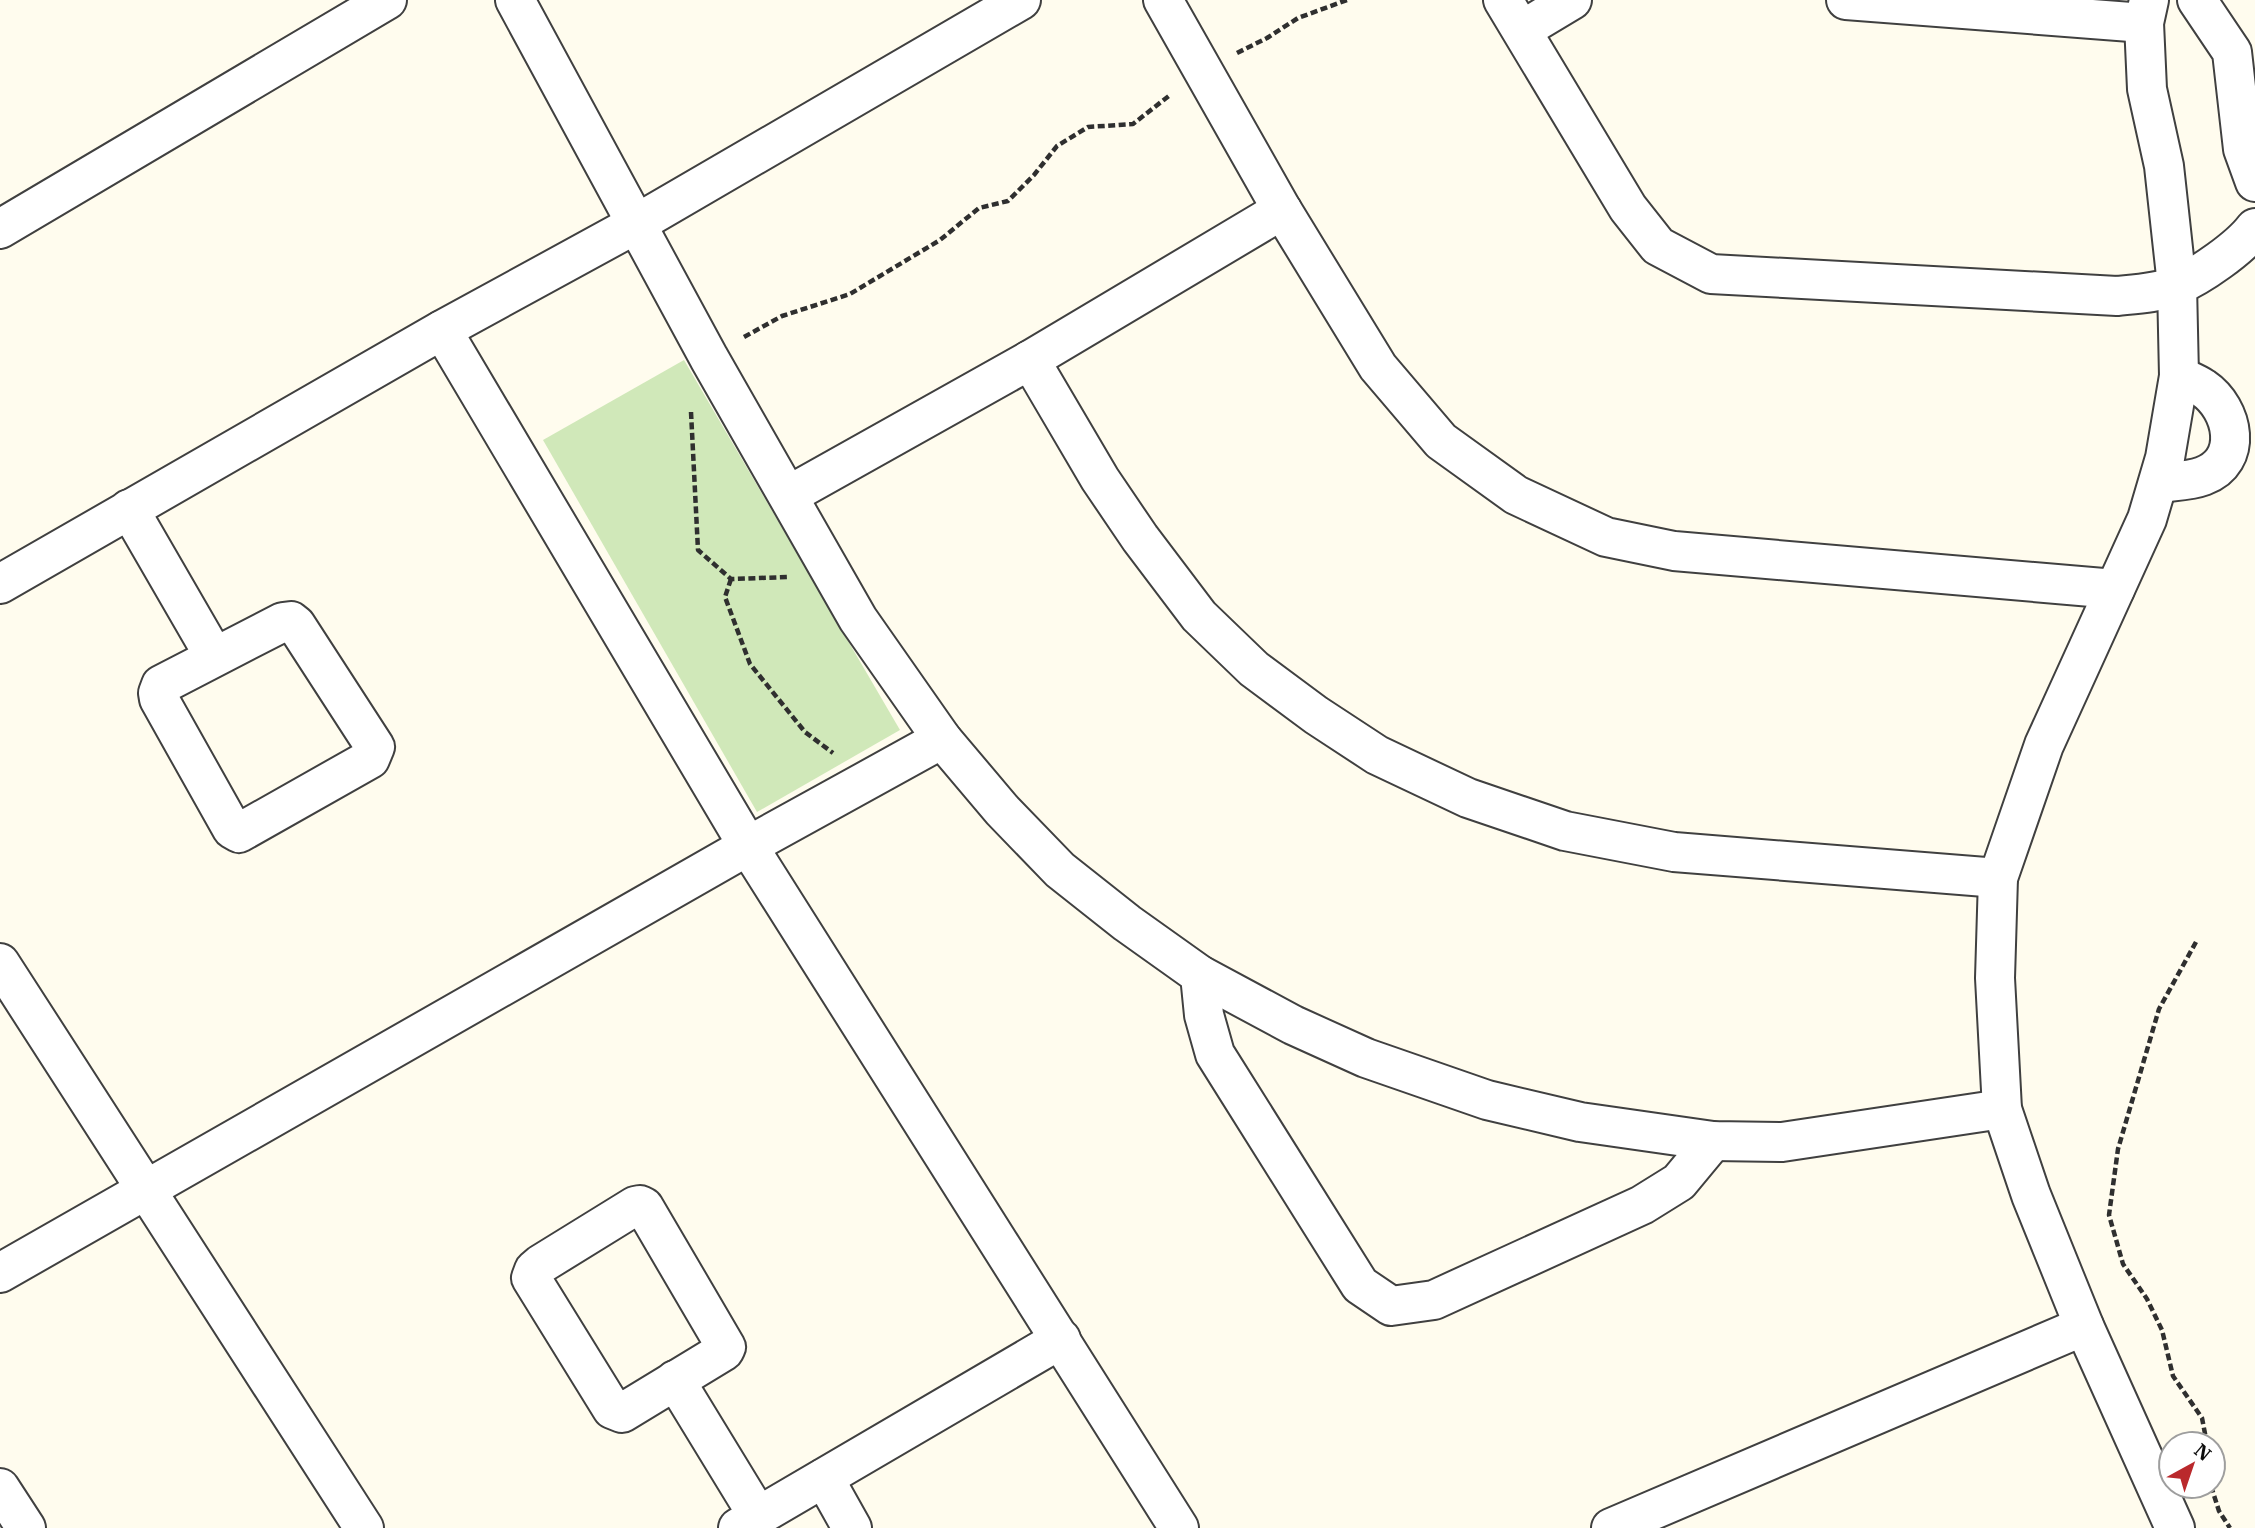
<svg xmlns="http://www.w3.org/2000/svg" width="2255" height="1528" font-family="'IBM Plex Serif',serif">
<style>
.green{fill:#d0e8b9}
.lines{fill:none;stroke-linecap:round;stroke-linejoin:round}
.minor-casing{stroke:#404040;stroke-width:42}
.path{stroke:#2f2f2f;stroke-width:4.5;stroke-dasharray:7 3.5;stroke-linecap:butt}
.minor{stroke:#fff;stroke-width:38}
</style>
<rect width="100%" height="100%" fill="#fffcee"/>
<!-- green -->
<polygon class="green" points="684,360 900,730 757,812 543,440"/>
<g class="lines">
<defs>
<g id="minor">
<polyline points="515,0 709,358 858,619 942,739 1002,810 1060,870 1127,923 1200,975 1293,1025 1366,1058 1487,1100 1580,1122 1713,1141 1782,1142 2002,1109"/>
<polyline points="1163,0 1282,210 1378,367 1441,441 1516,495 1606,537 1674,551 2115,589"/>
<path d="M1503,0L1628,208L1658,246L1711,274L2117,296C2137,294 2157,293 2176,286C2200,276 2240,248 2255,228"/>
<polyline points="1846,0 2144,23"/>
<polyline points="2149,0 2144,23 2147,89 2164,166 2177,285 2179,376 2165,458 2147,519 2044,745 1998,878 1995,978 2002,1109 2031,1195 2084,1326 2175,1528"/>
<polyline points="2197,0 2232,52 2243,149 2255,182"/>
<polyline points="1522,30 1572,0"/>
<polyline points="0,229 387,0"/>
<polyline points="442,330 748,846 1179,1528"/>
<polyline points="1030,360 1100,479 1140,538 1199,616 1254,669 1316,715 1377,755 1468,798 1565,831 1674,852 1998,878"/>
<path d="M2159,483C2173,481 2190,481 2203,476C2244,461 2234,409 2203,388C2196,383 2187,380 2179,376"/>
<polyline points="789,495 1030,360 1282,210"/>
<polyline points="129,509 214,656"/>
<polyline points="0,584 442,330 636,224 1021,0"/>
<polygon points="291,621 296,625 375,747 370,759 239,833 232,829 159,699 158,693 161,685 283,622"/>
<polyline points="0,963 364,1528"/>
<polyline points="1200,975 1204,1015 1215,1054 1360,1285 1391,1306 1434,1300 1642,1205 1679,1182 1713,1141"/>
<polygon points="640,1205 644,1207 726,1347 724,1351 622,1413 612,1409 531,1278 534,1270 541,1264 635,1206"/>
<polyline points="0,1273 748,846 942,739"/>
<polyline points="675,1380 758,1516"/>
<polyline points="824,1478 852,1528"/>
<polyline points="0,1488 26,1528"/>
<polyline points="738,1528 1061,1339"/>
<polyline points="1611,1528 2084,1326"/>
</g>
</defs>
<!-- minor casing -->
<use href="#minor" class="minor-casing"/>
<!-- path -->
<g class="path">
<polyline points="1237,53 1267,38 1298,18 1347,0"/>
<polyline points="744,337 782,316 850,294 940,240 979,208 1008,201 1034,175 1057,146 1088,127 1133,124 1170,95"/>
<polyline points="691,412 698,550 731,579 788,577"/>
<polyline points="731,579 725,597 750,664 805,732 833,753"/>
<polyline points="2196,942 2159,1009 2118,1149 2109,1215 2123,1264 2147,1299 2162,1330 2173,1376 2202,1418 2207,1444"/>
<polyline points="2211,1486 2219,1511 2230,1528"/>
</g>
<!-- minor -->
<use href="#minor" class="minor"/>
</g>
<!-- north arrow -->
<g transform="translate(2192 1465) rotate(40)"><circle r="33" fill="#ffffff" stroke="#9e9e9e" stroke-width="2"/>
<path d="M0-5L12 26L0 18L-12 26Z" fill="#ba292c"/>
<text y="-10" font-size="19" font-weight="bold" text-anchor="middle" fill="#0d0d0d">N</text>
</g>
</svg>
